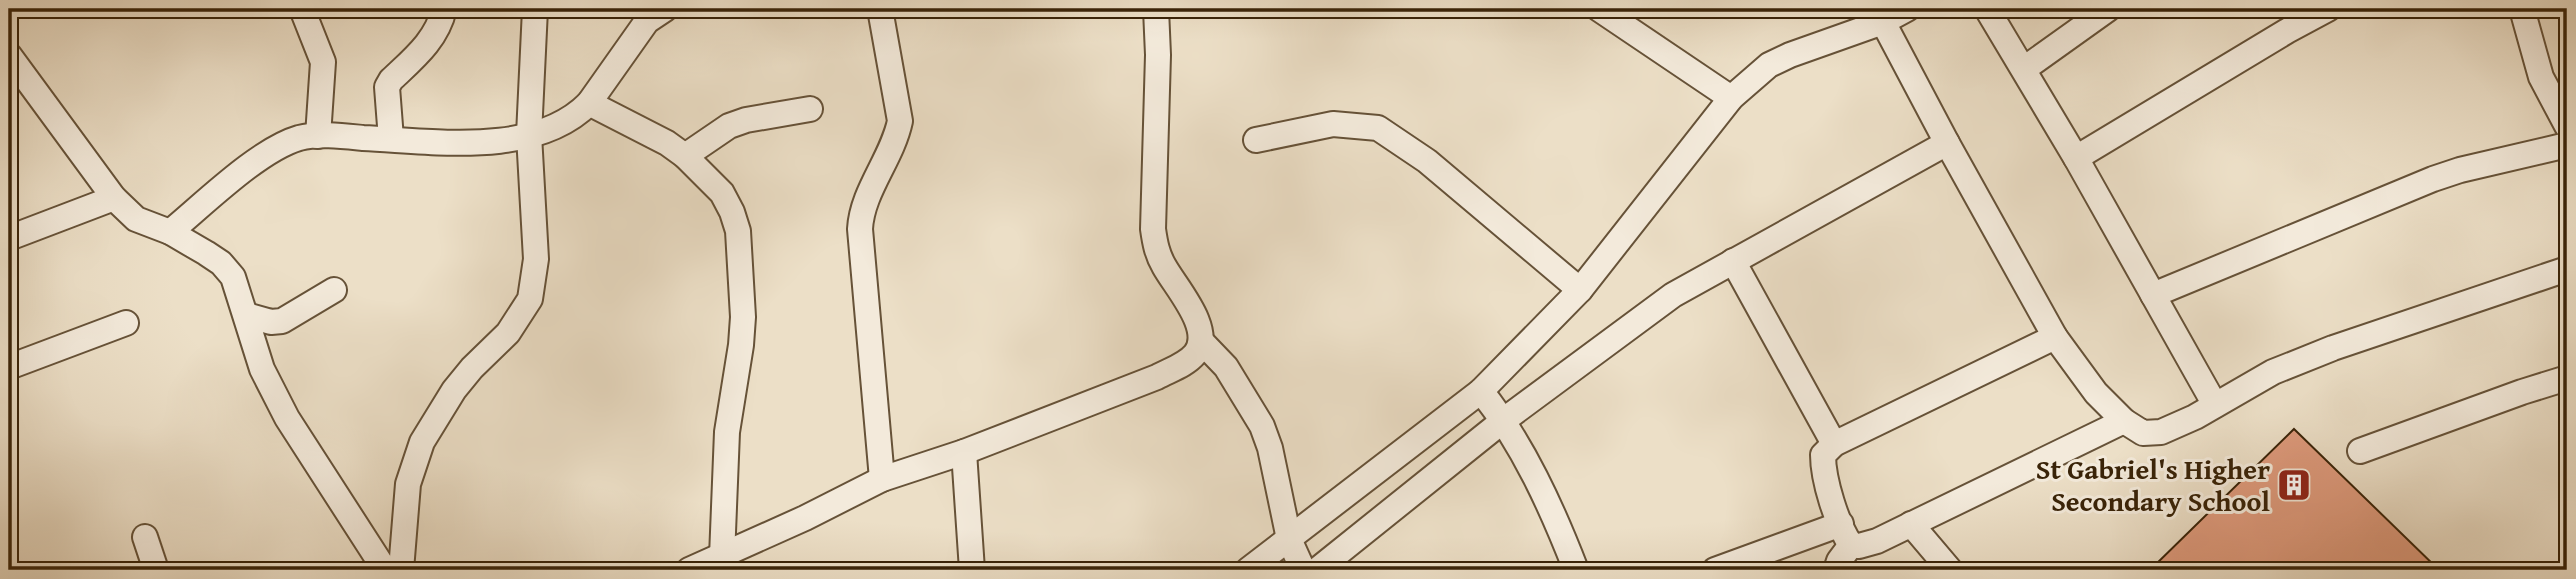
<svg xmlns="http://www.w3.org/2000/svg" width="2576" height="579" font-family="'Gentium Book Plus',serif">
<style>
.building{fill:#de9a7c;stroke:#392308;stroke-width:2}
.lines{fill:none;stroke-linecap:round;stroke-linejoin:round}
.minor-casing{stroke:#665238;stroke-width:28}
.minor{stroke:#f3eadb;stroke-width:24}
.labels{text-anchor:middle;stroke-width:6;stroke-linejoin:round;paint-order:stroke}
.poi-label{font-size:28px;font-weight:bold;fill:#392308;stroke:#f3eadb;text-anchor:end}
</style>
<rect width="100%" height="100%" fill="#ecdfc7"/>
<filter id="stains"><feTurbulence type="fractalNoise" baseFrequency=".00286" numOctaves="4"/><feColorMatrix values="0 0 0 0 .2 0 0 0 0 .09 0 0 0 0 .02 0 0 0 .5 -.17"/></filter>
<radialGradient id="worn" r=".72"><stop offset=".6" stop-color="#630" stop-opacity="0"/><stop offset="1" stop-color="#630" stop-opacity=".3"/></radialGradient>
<!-- building -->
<polygon class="building" points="2294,429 2439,570 2150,570"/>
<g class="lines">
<defs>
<g id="minor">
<polyline points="302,9 323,62 318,136"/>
<path d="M880,9L900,121C892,159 862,191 860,229L882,479"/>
<polyline points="1599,9 1731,98"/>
<polyline points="1987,9 2076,158 2215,405"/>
<polyline points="2522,9 2541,77 2567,126"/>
<polyline points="1883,22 1947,143 2055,337 2096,393 2124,421 2143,433 2161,432 2195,417 2273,372 2333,348 2567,269"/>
<polyline points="9,55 114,198 136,219 170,232 206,253 221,263 233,277 262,369 287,418 385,570"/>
<polyline points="2024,69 2108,9"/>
<polyline points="589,103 667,143 685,156 722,193 732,212 738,231 743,317 741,345 727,432 722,557 727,570"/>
<path d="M391,139L387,87L391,80C413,59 437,40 444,9"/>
<polyline points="1256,140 1333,124 1378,128 1427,161 1580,290"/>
<polyline points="685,156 729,126 746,120 810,109"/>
<polyline points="2076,158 2287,31 2328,9"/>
<path d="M170,232C203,205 258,150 299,138C319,133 343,136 363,138C433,141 535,158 589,103L647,21L665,9"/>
<polyline points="9,238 114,198"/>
<polyline points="1733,261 1834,444"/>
<polyline points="2153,295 2433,179 2460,170 2567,145"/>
<polyline points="246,315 271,322 282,321 334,290"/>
<polyline points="1202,342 1226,367 1262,426 1270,448 1289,539 1303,570"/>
<polyline points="9,367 126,323"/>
<path d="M1481,391C1523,444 1552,508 1576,570"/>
<polyline points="2360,451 2522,392 2567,378"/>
<polyline points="964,452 972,570"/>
<polyline points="1911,524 1950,570"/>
<polyline points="145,537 156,570"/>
<path d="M1851,545C1837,525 1823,480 1823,455L1834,444L2055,337"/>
<polyline points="1851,545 1859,546 1877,541 2124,421"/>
<polyline points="401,570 408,484 422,442 454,390 472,368 508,333 530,299 536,259 529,135 535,9"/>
<path d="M689,570L805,518L882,479L964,452L1157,377C1170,370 1186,365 1195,354C1215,330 1176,288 1164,266C1157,254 1155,243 1153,229L1158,55L1156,9"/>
<polyline points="1248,570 1481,391 1580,290 1731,98 1769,65 1790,55 1883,22 1907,9"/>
<polyline points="1317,570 1504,420 1673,295 1947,143"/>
<polyline points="1715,570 1841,524"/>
<polyline points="1836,570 1839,561 1851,545"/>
</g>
</defs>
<!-- minor casing -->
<use href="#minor" class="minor-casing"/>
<!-- minor -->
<use href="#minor" class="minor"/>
</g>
<!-- icons -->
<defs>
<symbol id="building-square" viewBox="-11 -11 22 22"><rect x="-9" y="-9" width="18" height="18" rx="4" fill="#8f2418" stroke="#f3eadb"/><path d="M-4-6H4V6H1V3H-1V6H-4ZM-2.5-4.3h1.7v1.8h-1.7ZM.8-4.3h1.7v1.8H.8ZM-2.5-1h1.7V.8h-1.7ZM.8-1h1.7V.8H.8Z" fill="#fff"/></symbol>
</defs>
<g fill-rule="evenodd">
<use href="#building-square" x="2275" y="466" width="38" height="38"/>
</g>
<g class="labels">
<!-- poi labels -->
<g class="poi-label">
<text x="2270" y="479">St Gabriel's Higher<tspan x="2270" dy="32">Secondary School</tspan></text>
</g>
</g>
<!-- margin -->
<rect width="2576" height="579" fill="none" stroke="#ecdfc7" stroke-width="35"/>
<rect x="10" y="10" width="2555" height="558" fill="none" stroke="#392308" stroke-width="3.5"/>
<rect x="18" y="18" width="2541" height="544" fill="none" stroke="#392308" stroke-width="2"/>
<rect width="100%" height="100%" filter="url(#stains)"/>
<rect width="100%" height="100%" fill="url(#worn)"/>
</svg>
